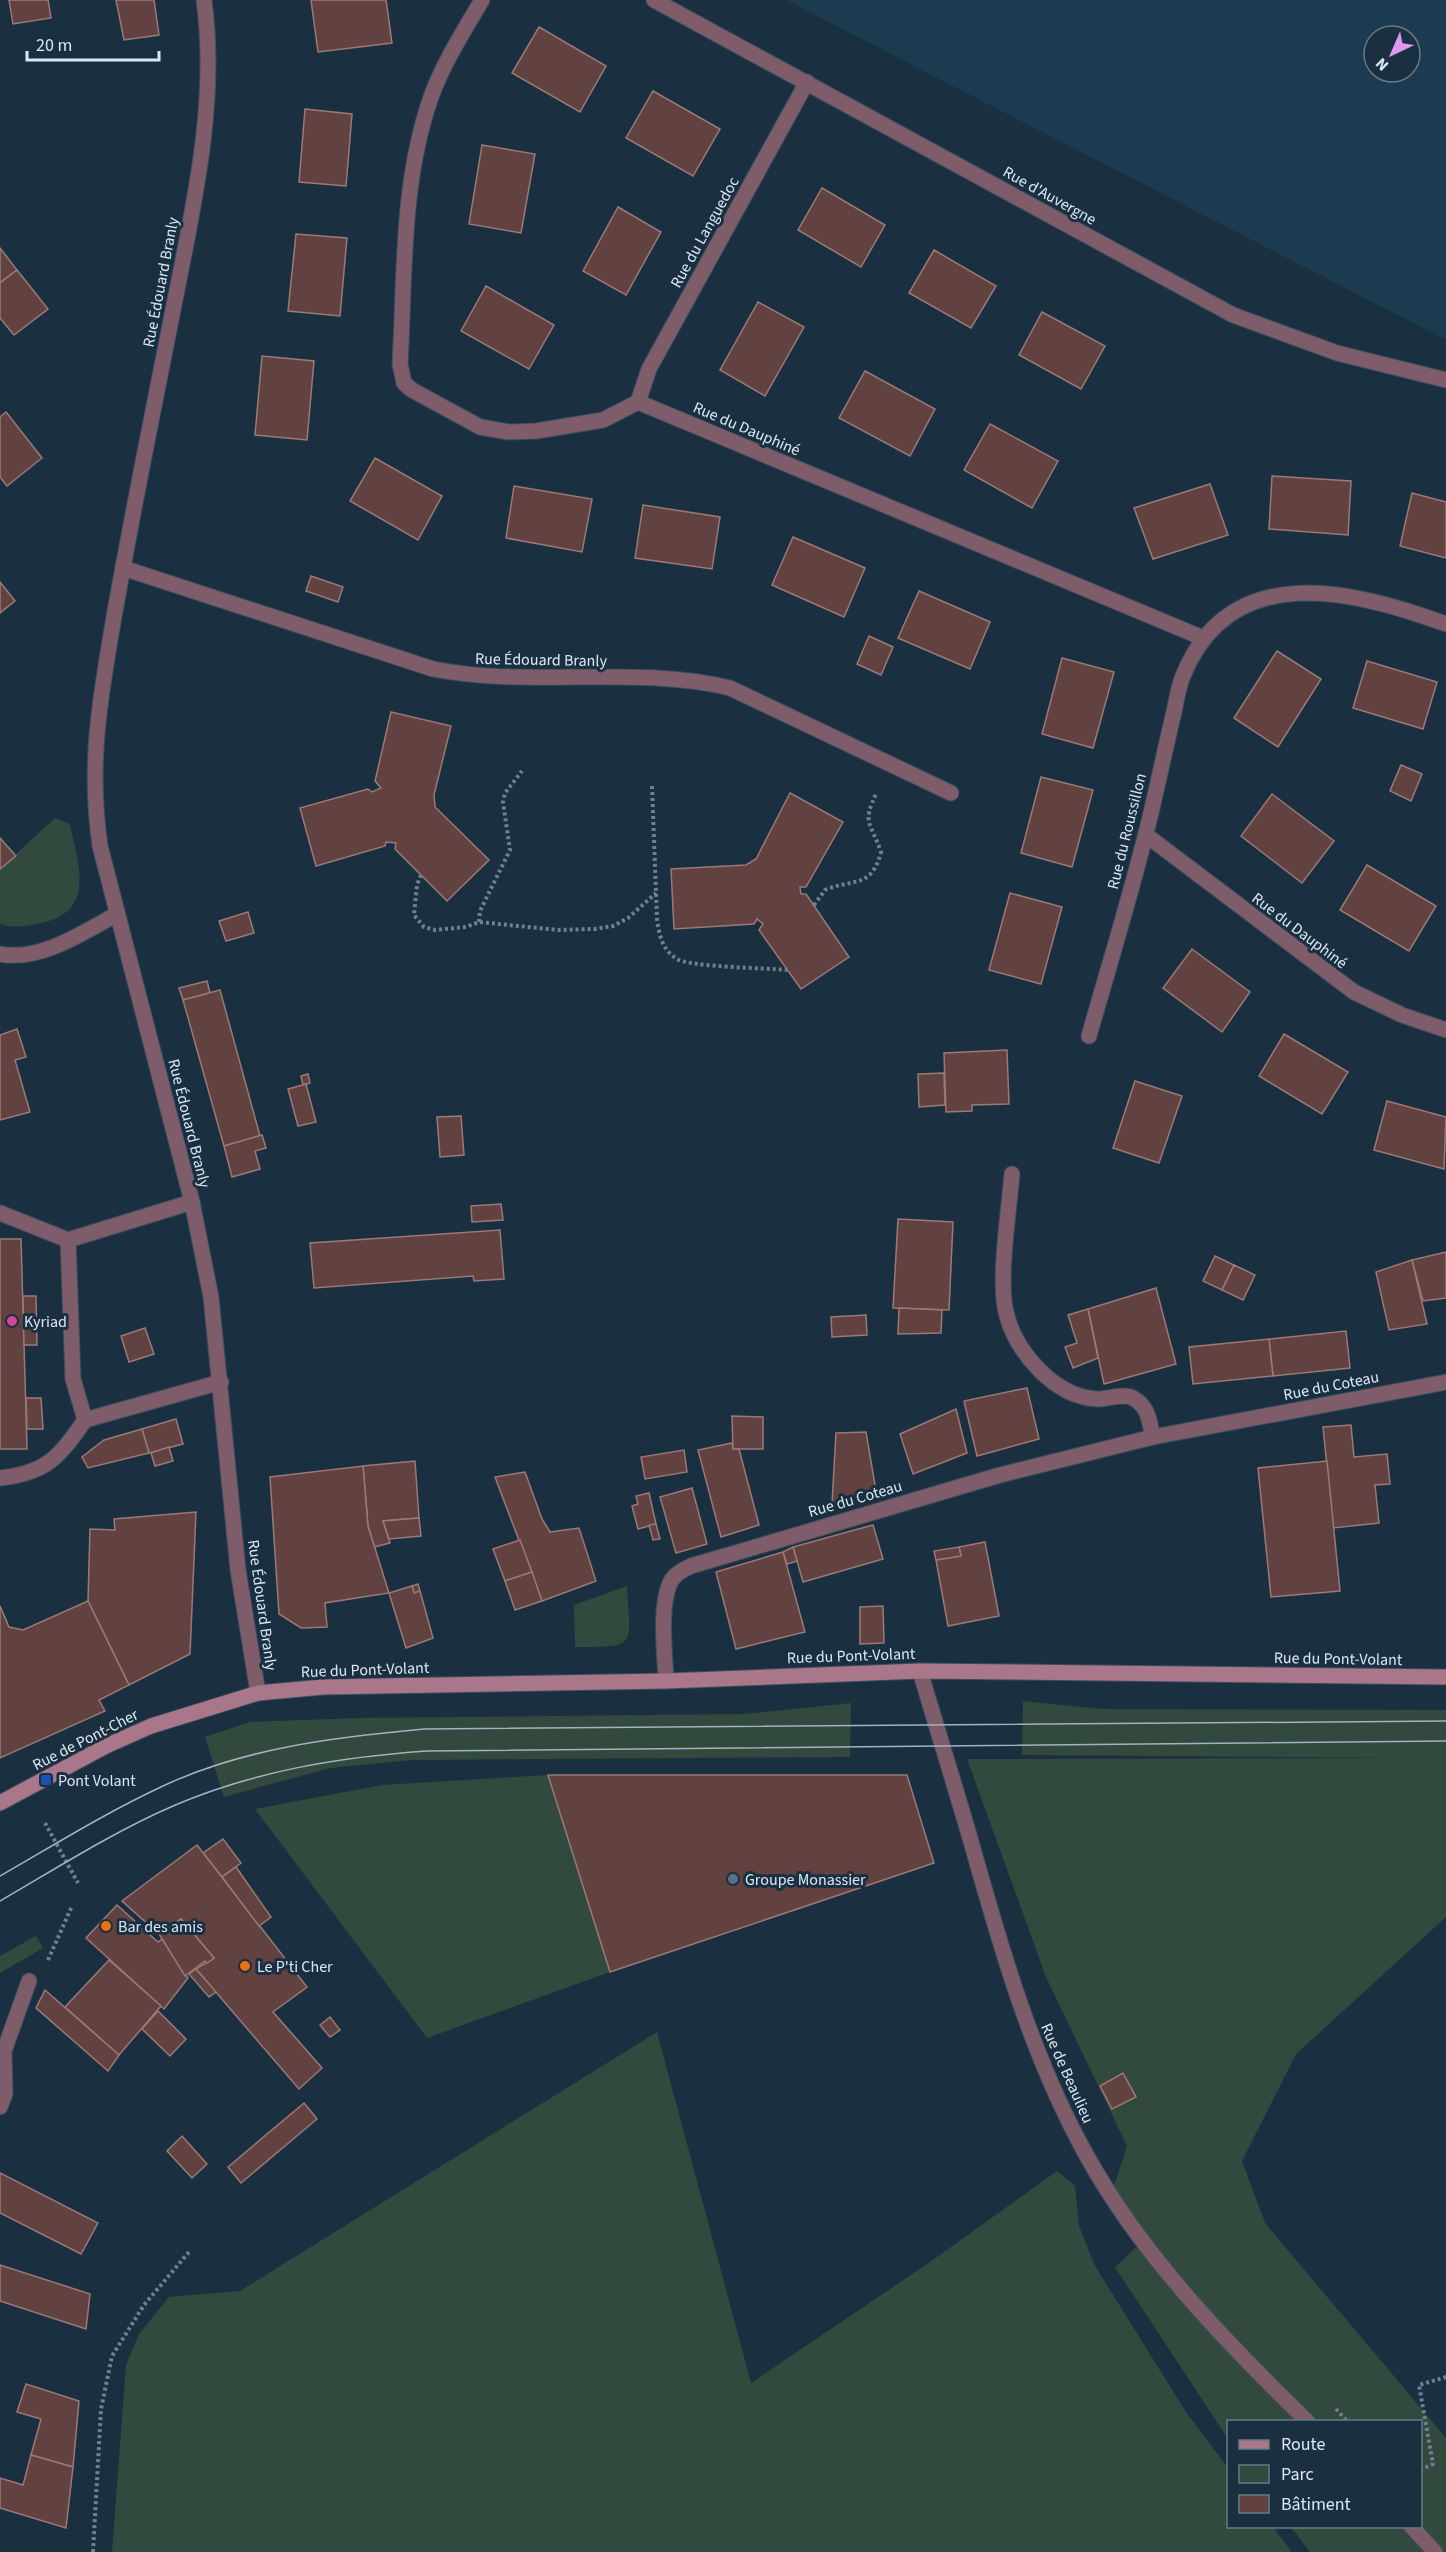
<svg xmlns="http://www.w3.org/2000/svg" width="1446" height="2552" font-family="'Source Sans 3',sans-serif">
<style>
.built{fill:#1d3b50;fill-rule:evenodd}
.green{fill:#32493e}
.building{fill:#624241;stroke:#9a7977;stroke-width:1.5}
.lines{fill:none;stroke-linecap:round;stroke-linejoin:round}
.service-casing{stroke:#394d5d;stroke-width:17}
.minor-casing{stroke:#394d5d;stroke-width:17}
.tertiary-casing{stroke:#394d5d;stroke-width:17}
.secondary-casing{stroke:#394d5d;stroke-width:17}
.path{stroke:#6f8190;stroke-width:4;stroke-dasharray:3 3;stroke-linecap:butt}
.service{stroke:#7e5c69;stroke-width:15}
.minor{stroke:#7e5c69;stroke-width:15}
.tertiary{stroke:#7e5c69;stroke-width:15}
.secondary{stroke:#aa768a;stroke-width:15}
.tram{stroke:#a3b4c0;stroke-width:1.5}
.hotel-dot{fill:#d1479c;stroke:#1a3041;stroke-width:2}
.transit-dot{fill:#1a4fb4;stroke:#1a3041;stroke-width:2}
.service-dot{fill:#5c6f8a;stroke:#1a3041;stroke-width:2}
.food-dot{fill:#e8710a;stroke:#1a3041;stroke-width:2}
.labels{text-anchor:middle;stroke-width:6;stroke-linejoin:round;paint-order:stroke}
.street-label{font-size:16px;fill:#dae8f3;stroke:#1a3041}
.poi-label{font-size:16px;fill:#dae8f3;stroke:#1a3041;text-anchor:start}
</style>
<rect width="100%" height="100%" fill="#1a3041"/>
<!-- built -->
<path class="built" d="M786,0H1446V340ZM1374,36H1410V72H1374Z"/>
<!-- green -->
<g class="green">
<path d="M55,818L70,824C77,861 97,909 45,922C28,926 17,929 0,924V869Z"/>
<path d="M627,1586C630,1647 639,1647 575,1647L574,1605Z"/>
<polygon points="1023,1701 1101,1709 1446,1710 1446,1917 1296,2054 1242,2161 1265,2223 1446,2438 1446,2552 1310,2552 1291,2527 1420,2526 1420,2422 1228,2422 1228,2439 1115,2267 1144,2240 1111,2195 1127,2146 1046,1977 967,1759 1412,1758 1022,1755"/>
<polygon points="851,1703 850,1757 412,1760 330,1768 224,1797 205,1737 250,1722 362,1718 744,1714"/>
<polygon points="548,1775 610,1972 427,2038 255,1809 382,1785"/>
<polygon points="36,1936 43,1948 0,1973 0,1956"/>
<polygon points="657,2032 751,2383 930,2262 1057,2171 1075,2186 1079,2226 1095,2266 1186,2412 1228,2468 1228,2526 1273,2527 1292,2552 112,2552 126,2365 139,2334 169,2297 240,2291"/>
</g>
<!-- building -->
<g class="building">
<polygon points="9,0 48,0 51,18 13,24"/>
<polygon points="116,0 154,0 159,35 124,40"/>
<polygon points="311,0 386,0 392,43 318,52"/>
<polygon points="539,27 606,66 580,112 512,73"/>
<polygon points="653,91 720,129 693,176 626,138"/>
<polygon points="305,109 352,114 346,186 299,182"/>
<polygon points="482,145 535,154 521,233 469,224"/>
<polygon points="822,188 885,225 861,267 798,230"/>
<polygon points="618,207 661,232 626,295 583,271"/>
<polygon points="296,234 347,238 340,316 288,311"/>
<polygon points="0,248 17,270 0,283"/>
<polygon points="934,250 996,286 971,328 909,293"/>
<polygon points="17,270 48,309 14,335 0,318 0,283"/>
<polygon points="486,286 554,325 529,369 461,331"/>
<polygon points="758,302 804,327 765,396 720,370"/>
<polygon points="1042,312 1105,346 1081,389 1019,355"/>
<polygon points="262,356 314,361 307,440 255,435"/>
<polygon points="865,371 935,409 910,456 839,418"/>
<polygon points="6,412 42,458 7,486 0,477 0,417"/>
<polygon points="990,424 1058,461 1032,508 964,470"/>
<polygon points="375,458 442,496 418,540 350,501"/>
<polygon points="1272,476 1351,481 1348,535 1269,529"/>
<polygon points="1210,484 1228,535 1153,559 1134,508"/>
<polygon points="514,486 592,499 582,552 506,538"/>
<polygon points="1412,493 1446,502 1446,558 1400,546"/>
<polygon points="643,505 720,517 712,569 635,558"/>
<polygon points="793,537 865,568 844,617 772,585"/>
<polygon points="311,576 343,587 338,602 306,591"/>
<polygon points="0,582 15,601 0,613"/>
<polygon points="919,591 990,622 970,669 898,638"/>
<polygon points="869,636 893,647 881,675 857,664"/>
<polygon points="1277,651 1321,679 1278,747 1234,718"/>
<polygon points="1062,658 1114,672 1093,748 1042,734"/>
<polygon points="1367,661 1437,682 1423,729 1353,708"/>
<polygon points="391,712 451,726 434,795 435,807 489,860 447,901 395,849 396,843 386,842 385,846 316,866 300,808 368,789 372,792 381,788 375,781"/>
<polygon points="1401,765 1422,774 1411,801 1390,791"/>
<polygon points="1041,777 1093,790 1072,867 1021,853"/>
<polygon points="790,793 843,822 806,887 800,887 801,894 806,894 849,957 801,989 759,930 763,924 757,919 754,924 674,929 671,869 746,865 756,859"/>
<polygon points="1272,794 1334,841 1302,883 1241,836"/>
<polygon points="0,838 16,856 0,869"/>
<polygon points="1367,865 1436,906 1409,951 1340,910"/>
<polygon points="1010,893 1062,907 1041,984 989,970"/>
<polygon points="248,912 254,933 226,941 219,921"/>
<polygon points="1192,949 1250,992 1222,1032 1163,988"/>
<polygon points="207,981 210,993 183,1000 179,988"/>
<polygon points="220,990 260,1136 224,1146 183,1000"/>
<polygon points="17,1029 26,1057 15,1060 30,1112 0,1120 0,1035"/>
<polygon points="1284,1034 1348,1072 1322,1114 1259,1076"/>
<polygon points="1007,1050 1009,1104 972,1105 972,1111 946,1112 944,1053"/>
<polygon points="944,1073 945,1105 919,1107 918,1074"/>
<polygon points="308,1074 310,1083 303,1085 301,1076"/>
<polygon points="1135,1081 1182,1096 1159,1163 1113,1148"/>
<polygon points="306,1084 316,1122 298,1126 288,1089"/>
<polygon points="1387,1101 1446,1117 1444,1169 1374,1150"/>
<polygon points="461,1116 464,1155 440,1157 437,1117"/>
<polygon points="262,1135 266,1148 255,1151 260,1169 232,1177 224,1146"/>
<polygon points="501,1204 503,1220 472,1222 471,1206"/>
<polygon points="898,1219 953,1222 949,1310 893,1308"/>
<polygon points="500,1230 504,1279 474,1281 473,1276 314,1288 310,1243"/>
<polygon points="0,1239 21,1239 27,1449 0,1449"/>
<polygon points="1446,1252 1446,1298 1423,1301 1412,1260"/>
<polygon points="1215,1256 1234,1265 1222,1290 1203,1281"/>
<polygon points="1412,1260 1427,1324 1389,1330 1376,1272"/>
<polygon points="1234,1265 1255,1275 1243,1300 1222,1290"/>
<polygon points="1156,1288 1176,1364 1104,1384 1088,1309"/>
<polygon points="23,1296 36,1296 37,1345 24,1345"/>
<polygon points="899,1308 942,1310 941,1333 898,1334"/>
<polygon points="1088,1309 1098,1358 1073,1368 1065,1347 1077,1343 1068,1315"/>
<polygon points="866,1315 867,1335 832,1337 831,1317"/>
<polygon points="145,1328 154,1354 129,1362 121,1336"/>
<polygon points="1346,1331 1350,1368 1273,1376 1269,1339"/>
<polygon points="1269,1339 1273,1376 1193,1384 1189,1347"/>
<polygon points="1027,1388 1039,1439 977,1456 964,1401"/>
<polygon points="26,1398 41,1398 43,1429 27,1429"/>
<polygon points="956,1409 967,1453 913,1474 900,1434"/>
<polygon points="732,1416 763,1417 763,1449 733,1449"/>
<polygon points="176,1419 183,1444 149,1453 142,1429"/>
<polygon points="1351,1425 1354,1457 1387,1454 1390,1484 1375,1485 1379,1523 1333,1528 1323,1427"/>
<polygon points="142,1429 149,1453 88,1468 82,1457 104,1440"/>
<polygon points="866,1432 876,1491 832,1504 836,1433"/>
<polygon points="732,1443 733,1449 739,1449 759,1525 721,1537 698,1450"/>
<polygon points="169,1447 173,1461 155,1466 151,1453"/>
<polygon points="684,1450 687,1472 645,1479 641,1457"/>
<polygon points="415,1461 419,1518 383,1521 390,1543 374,1547 368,1526 363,1466"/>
<polygon points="1327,1461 1340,1591 1271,1597 1258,1468"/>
<polygon points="363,1466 368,1526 389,1593 325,1603 327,1627 301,1628 279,1614 270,1477"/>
<polygon points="525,1472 542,1519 550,1532 579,1528 596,1581 542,1601 495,1477"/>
<polygon points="692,1488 707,1544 676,1553 660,1497"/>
<polygon points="649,1493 656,1524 638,1529 632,1506 638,1504 636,1496"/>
<polygon points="196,1512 190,1654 129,1685 88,1601 90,1529 115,1530 114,1519"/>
<polygon points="419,1518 421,1536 389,1539 383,1521"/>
<polygon points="656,1524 660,1539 653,1540 649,1525"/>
<polygon points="873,1525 883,1559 803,1582 793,1547"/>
<polygon points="520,1540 532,1572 505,1581 493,1549"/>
<polygon points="985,1542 999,1616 948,1626 936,1560 961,1556 959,1547"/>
<polygon points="793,1547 797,1561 787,1564 783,1552"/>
<polygon points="959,1547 961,1556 936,1560 934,1551"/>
<polygon points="783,1552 805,1632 736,1649 716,1572"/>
<polygon points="532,1572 542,1601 515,1610 505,1581"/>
<polygon points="418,1584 420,1591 414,1593 412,1586"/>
<polygon points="412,1586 414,1593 420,1591 433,1638 406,1648 389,1593"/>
<polygon points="88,1601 129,1685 99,1700 105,1711 0,1758 0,1606 9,1627 23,1630"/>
<polygon points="883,1606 884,1643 860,1644 860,1607"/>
<polygon points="548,1775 907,1775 934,1863 610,1972"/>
<polygon points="223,1839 241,1863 222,1877 203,1853"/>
<polygon points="197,1845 307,1987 273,2012 322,2068 299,2089 196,1969 214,1958 181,1919 159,1934 122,1901"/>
<polygon points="236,1867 271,1917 259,1926 222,1877"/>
<polygon points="117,1905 158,1942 162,1939 188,1978 164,2009 86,1938"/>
<polygon points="181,1919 214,1958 207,1963 205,1961 185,1976 159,1934"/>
<polygon points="109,1960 161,2006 119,2055 65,2007"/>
<polygon points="196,1969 216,1992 209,1997 189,1974"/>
<polygon points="45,1990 119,2055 108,2071 36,2008"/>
<polygon points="158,2011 186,2039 170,2056 142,2029"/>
<polygon points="330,2017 340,2030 330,2037 320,2025"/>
<polygon points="1123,2073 1136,2097 1112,2109 1100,2086"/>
<polygon points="304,2103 317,2119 241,2183 228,2167"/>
<polygon points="182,2136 207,2164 192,2178 167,2151"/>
<polygon points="0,2173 98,2223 81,2254 0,2213"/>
<polygon points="0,2265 90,2294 86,2329 0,2301"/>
<polygon points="26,2384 79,2401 73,2467 31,2455 41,2419 17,2412"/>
<polygon points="31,2455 73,2467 66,2528 0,2508 0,2478 23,2485"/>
</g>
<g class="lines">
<defs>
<g id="service">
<path d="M0,1213L68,1240L73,1379L85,1420C59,1457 47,1473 0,1478"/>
<polyline points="68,1240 192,1202"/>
<polyline points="85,1420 221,1382"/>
</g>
<g id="minor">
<path d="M482,0C464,31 443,63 431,97C401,183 405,275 400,364L404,383L412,390L480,427L509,432L536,431L603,420L638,402"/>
<polyline points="654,0 1233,315 1337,353 1446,380"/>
<polyline points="638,402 1203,638"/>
<polyline points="638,402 649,369 807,82"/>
<path d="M123,568L433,669C530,688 633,665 730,688L951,793"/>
<polyline points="1146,835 1354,992 1402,1015 1446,1030"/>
<path d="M0,954C40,962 84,932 117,914"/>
<path d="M1089,1036C1110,962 1133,888 1151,813C1158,782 1165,751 1172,720C1176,706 1177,690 1183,676C1230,559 1352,590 1446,624"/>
<path d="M1012,1174C1009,1210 998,1280 1006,1312C1015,1352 1055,1397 1097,1399C1108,1399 1124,1393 1133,1398C1149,1407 1149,1421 1153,1437"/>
<path d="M666,1681C665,1654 659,1608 670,1583C674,1574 683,1570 691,1566L1000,1475L1153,1437L1446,1382"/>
<polyline points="0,2107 5,2094 4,2051 29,1981"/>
</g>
<g id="tertiary">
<path d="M204,0C218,104 193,208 173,310C153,412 132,514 114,617C100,699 88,763 100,846L192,1202L211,1297L238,1570L258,1693"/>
<path d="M920,1671C937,1729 955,1786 972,1845C1002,1952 1033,2060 1088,2158C1144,2258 1227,2343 1308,2422"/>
<polyline points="1411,2526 1435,2552"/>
</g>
<polyline id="secondary" points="0,1803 106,1746 151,1726 258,1693 323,1687 666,1681 920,1671 1446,1677"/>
</defs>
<!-- service casing -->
<use href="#service" class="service-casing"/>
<!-- minor casing -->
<use href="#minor" class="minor-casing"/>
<!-- tertiary casing -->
<use href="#tertiary" class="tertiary-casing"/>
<!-- secondary casing -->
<use href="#secondary" class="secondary-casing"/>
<!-- path -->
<g class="path">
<path d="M652,786L657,919C659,934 662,950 677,959C689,967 767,968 787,970"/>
<polyline points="421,875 417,885 414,915 424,927 435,930 466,927 479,922 558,930 595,929 613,926 628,918 656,893"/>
<path d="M814,905L825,890C852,878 871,890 881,852C871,822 861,824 877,792"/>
<polyline points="479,922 480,911 510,850 503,802 505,793 522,771"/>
<polyline points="45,1823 78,1883"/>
<polyline points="48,1960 72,1906"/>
<polyline points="1336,2409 1348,2422"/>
<polyline points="1420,2470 1433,2464 1419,2385 1446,2377"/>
<polyline points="93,2552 101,2409 112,2356 144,2305 189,2252"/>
</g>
<!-- service -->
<use href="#service" class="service"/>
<!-- minor -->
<use href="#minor" class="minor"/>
<!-- tertiary -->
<use href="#tertiary" class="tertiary"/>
<!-- secondary -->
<use href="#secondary" class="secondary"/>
<!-- tram -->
<g class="tram">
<path d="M0,1876C54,1845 107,1812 163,1786C244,1748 336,1737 424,1729L1446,1721"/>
<path d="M0,1901C57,1868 113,1832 173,1806C254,1771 340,1757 427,1751L1446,1741"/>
</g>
</g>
<!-- markers -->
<circle class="hotel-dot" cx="12" cy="1321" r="6"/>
<rect class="transit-dot" x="40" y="1774" width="12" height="12" rx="3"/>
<circle class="service-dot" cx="733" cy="1879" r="6"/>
<g class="food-dot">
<circle cx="106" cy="1926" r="6"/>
<circle cx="245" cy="1966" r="6"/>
</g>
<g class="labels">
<!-- street labels -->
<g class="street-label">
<text transform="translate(1050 195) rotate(29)" y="6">Rue d'Auvergne</text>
<text transform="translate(704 232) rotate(-61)" y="6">Rue du Languedoc</text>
<text transform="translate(160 282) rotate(-79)" y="6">Rue Édouard Branly</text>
<text transform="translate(747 428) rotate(23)" y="6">Rue du Dauphiné</text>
<text transform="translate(541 659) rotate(1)" y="6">Rue Édouard Branly</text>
<text transform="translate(1126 831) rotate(-76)" y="6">Rue du Roussillon</text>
<text transform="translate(1300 930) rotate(37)" y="6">Rue du Dauphiné</text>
<text transform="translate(190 1123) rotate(76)" y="6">Rue Édouard Branly</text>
<text transform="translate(1331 1385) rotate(-11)" y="6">Rue du Coteau</text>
<text transform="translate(855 1498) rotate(-16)" y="6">Rue du Coteau</text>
<text transform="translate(263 1605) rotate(82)" y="6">Rue Édouard Branly</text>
<text transform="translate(851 1655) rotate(-2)" y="6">Rue du Pont-Volant</text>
<text transform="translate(1338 1658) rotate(1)" y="6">Rue du Pont-Volant</text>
<text transform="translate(365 1669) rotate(-2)" y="6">Rue du Pont-Volant</text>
<text transform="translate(85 1739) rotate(-27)" y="6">Rue de Pont-Cher</text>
<text transform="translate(1068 2073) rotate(66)" y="6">Rue de Beaulieu</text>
</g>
<!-- poi labels -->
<g class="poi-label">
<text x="24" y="1327">Kyriad</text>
<text x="58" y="1786">Pont Volant</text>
<text x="745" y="1885">Groupe Monassier</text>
<text x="118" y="1932">Bar des amis</text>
<text x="257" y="1972">Le P'ti Cher</text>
</g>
</g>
<!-- legend -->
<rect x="1227" y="2420" width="195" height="108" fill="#1a3041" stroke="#677a88" stroke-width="1.5"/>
<rect x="1239" y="2440" width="30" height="9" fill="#aa768a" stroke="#677a88" stroke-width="1.5"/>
<text x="1281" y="2450" font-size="18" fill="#dae8f3">Route</text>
<rect x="1239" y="2465" width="30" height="18" fill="#32493e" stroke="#677a88" stroke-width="1.5"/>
<text x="1281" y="2480" font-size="18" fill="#dae8f3">Parc</text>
<rect x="1239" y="2495" width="30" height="18" fill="#624241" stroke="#677a88" stroke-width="1.5"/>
<text x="1281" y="2510" font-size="18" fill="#dae8f3">Bâtiment</text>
<!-- north arrow -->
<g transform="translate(1392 54) rotate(224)"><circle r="28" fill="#1a3041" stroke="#677a88" stroke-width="1.5"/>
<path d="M0-4.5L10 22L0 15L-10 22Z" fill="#df98f2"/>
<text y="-9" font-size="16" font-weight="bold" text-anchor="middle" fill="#dae8f3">N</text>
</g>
<!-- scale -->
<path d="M27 51v9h132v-9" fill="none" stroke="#dae8f3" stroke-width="3"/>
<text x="36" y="51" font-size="18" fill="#dae8f3" stroke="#1a3041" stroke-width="4.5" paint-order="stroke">20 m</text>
</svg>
